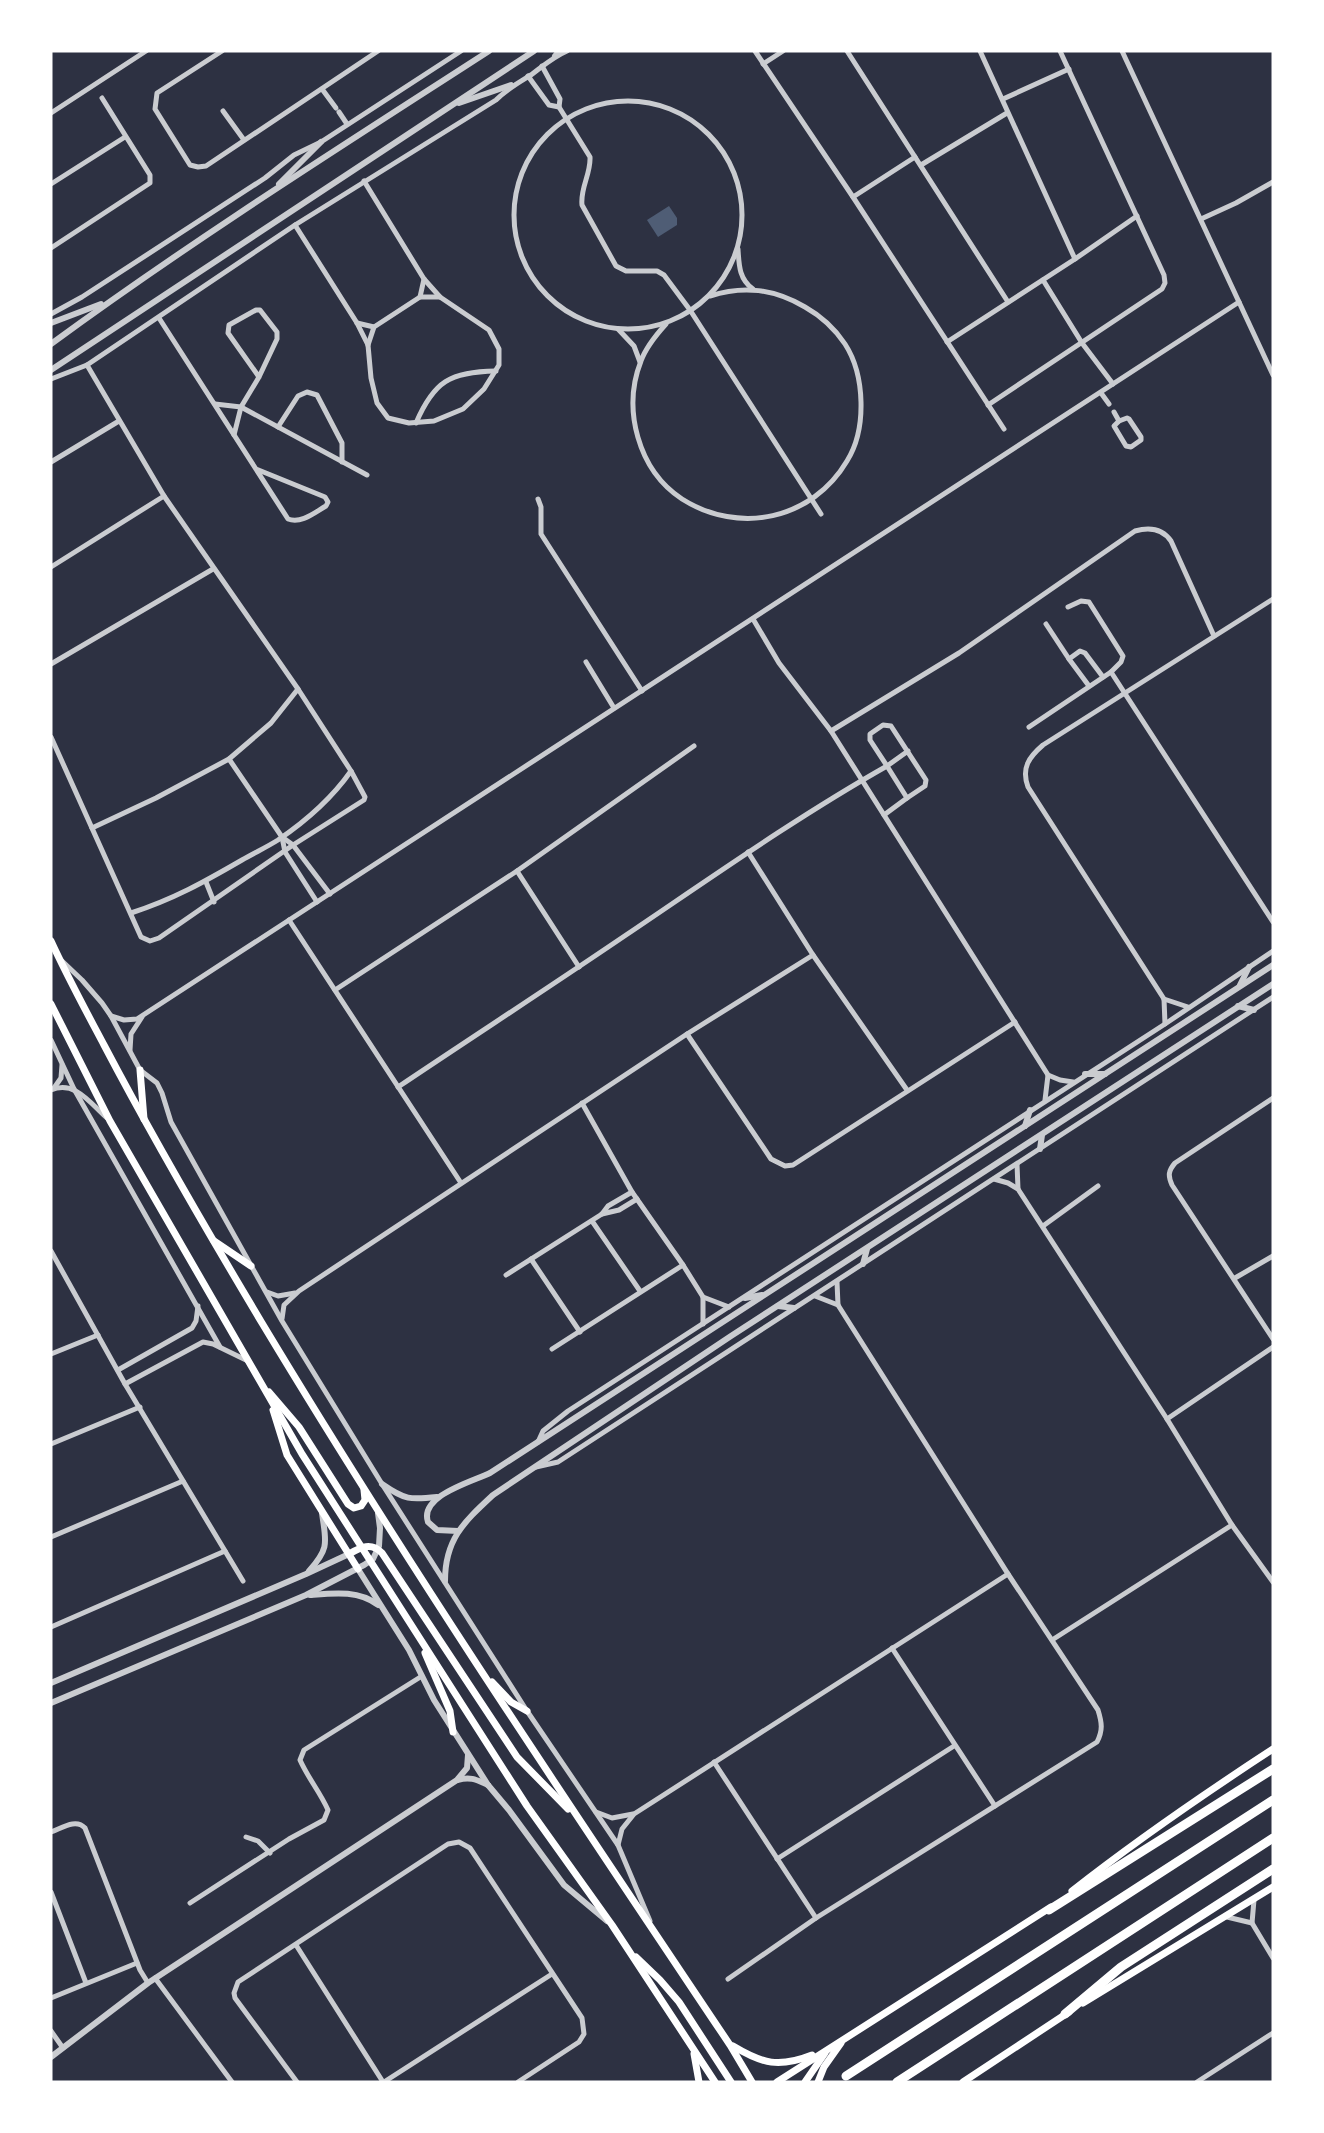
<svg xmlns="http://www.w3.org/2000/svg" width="1324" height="2133" font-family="Overpass,sans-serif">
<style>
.water{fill:#4f5d75}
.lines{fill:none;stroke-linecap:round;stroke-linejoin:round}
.minor{stroke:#caccd0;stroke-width:5}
.tertiary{stroke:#caccd0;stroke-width:6}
.secondary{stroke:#fff;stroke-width:7}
.motorway{stroke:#fff;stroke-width:9}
</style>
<rect width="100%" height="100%" fill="#2d3142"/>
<!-- water -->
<polygon class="water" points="669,206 677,218 677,225 658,237 647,220"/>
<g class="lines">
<!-- minor -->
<g class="minor">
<polyline points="222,51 157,93 155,109 190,165 198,167 206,166 378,51"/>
<polyline points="755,51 853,197 1004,429"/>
<polyline points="847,51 1008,302"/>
<polyline points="980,51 1075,259"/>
<polyline points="1122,51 1273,375"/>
<polyline points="763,64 783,51"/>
<path d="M542,66L560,99L559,107L590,157C591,174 580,188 582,205L616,266L626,271H657L664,275L690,310L821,514"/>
<polyline points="528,76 549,105 559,107"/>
<polyline points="322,89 336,108"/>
<polyline points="1003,99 1069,69"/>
<circle cx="628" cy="215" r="114"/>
<polyline points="223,111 244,140"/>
<polyline points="339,112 347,124"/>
<polyline points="51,113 146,51"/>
<polyline points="921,165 1007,113"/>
<polyline points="51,184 125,137"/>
<polyline points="853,197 915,157"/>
<polyline points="1201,219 1236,203 1273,182"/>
<polyline points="295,225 357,323 368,345 371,378 377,403 388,418 409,423 434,421 463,409 484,389 499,365 499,349 489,330 440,297 424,279 364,181"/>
<polyline points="51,248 150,183 150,175 102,98"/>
<path d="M738,249C739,265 739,279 753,289"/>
<polyline points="1043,280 1082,343 1113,384"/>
<polyline points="420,297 424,279"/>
<polyline points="51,314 82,297 265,178 294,155 321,142 461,51"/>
<path d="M159,318L288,519C301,524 314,513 326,506L328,502L325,497L256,469"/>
<polyline points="357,323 374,327"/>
<path d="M666,324C656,335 646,347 641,361C622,409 638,470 682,499C739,535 812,520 847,461C867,429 865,375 845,344C835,329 821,316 805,307C774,289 744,285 710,296"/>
<polyline points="618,329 634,346 640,362"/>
<polyline points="947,342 1075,259 1137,216"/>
<polyline points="368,345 374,327 420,297 440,297"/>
<path d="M51,379L87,365L295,225L496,100C507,89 518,83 531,75C543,66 553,57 567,51"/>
<polyline points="1101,393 1109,404"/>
<polyline points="215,404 241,407 367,475"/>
<polyline points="988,405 1162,289 1165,283 1164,275 1060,51"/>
<polyline points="1114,412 1119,421"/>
<polygon points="1127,418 1129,419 1141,437 1141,440 1131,447 1126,446 1114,426 1119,421"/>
<path d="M416,423C434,381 450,372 496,371"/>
<polyline points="278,427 298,396 307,392 317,395 342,443 342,462"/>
<polyline points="234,435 241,407 259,377 277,339 277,332 260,310 256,310 229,325 228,333 259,377"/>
<polyline points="51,462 119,421"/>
<polyline points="538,499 541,507 541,534 642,691"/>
<polyline points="51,567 164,496"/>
<polyline points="1068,607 1081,601 1089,602 1123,656 1121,662 1111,672 1273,922"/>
<polyline points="753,619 779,663 831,731 1048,1075 1045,1100"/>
<polyline points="1046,624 1069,659"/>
<polyline points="586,662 614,708"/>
<polyline points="51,664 213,569"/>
<polyline points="1089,686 1069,659 1080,651 1085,653 1103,677"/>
<polyline points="1029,727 1111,672"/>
<path d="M831,731L959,653L1135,531C1149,527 1162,528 1171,541L1214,636"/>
<polyline points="51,737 141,937 150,941 159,938 293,845 364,800 365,797 351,771 298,689 164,496 87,365"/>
<polyline points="229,759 282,837 293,845 330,894"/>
<polyline points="907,798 925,786 926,780 891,726 883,725 870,734 870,740 887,766 908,751"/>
<polyline points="92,828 156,798 229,759 271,723 298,689"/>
<polyline points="282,837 285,852 317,902"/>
<polyline points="748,852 813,955 907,1090"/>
<polyline points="517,871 579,967"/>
<polyline points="206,882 214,902"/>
<path d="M131,913C174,899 204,882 242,860C254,853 267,847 278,840C306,821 332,798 351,771"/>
<polyline points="289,920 461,1183"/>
<polyline points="62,961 82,980 102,1003 111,1016 140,1070 157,1083 162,1093 171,1122 282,1321 382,1484 527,1711 618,1845 650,1921"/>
<polyline points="335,990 517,871 694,746"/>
<polyline points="1164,999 1188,1007"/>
<polyline points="111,1016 124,1020 137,1019 1239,302"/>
<path d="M1165,1024L1164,999L1028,787C1021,768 1029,757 1043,745L1273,599"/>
<polyline points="687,1034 771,1159 785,1166 793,1165 1015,1022"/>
<polyline points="51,1040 74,1089 220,1347"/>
<polyline points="130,1050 131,1034 142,1017"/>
<polyline points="1048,1075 1060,1080 1073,1082"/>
<path d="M398,1087C474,1036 551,986 626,935C712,877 797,817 887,766L907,798L884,815"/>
<polyline points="54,1088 61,1078 62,1065"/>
<path d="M51,1090C75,1080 90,1103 107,1118"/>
<path d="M1273,1098L1175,1163C1168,1171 1168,1176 1172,1185L1273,1339"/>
<polyline points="582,1103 632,1192 683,1265 703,1297 703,1324"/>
<polyline points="1017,1164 1018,1189"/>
<polyline points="994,1179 1008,1183 1018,1189 1167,1419 1232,1525 1273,1582"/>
<polyline points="602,1214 619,1210 637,1199"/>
<polyline points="592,1221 640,1291"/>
<polyline points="1043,1226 1098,1186"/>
<polyline points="51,1251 125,1384 243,1581"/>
<polyline points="531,1259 580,1332"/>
<polyline points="506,1275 602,1214 608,1206 632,1192"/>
<polyline points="1235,1278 1273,1256"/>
<polyline points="267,1292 278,1296 295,1293"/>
<polyline points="815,1296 838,1305"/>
<polyline points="703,1297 729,1307"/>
<polyline points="282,1319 284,1305 299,1291 687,1034 813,955"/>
<polyline points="552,1349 683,1265"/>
<polyline points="51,1354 98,1335"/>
<polyline points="118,1370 192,1328 196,1321 198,1306"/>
<polyline points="125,1384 203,1342 213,1344 248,1361"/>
<polyline points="1167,1419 1273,1347"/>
<polyline points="538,1442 543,1431 568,1411 1165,1024 1273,951"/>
<polyline points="51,1444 140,1407"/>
<polyline points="536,1467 558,1462 1273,997"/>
<polyline points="51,1537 183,1481"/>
<polyline points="51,1627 225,1551"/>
<polyline points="1052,1640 1232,1525"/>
<polyline points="892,1648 995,1806"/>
<polyline points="714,1762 816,1918"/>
<polyline points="596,1812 612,1818 633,1814"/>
<path d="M51,1832C62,1828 76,1818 85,1828L140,1970L148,1983"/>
<polyline points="246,1837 258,1841 270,1853"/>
<polyline points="618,1845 622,1829 634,1814 1008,1574"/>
<polyline points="777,1859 954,1746"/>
<polyline points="51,1892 86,1983"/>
<polyline points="1254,1900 1252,1923 1273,1958"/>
<path d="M190,1903L289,1839L324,1820L328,1810C320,1792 308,1778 300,1760L304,1750L422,1676"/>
<polyline points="1227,1917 1252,1923"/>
<polyline points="296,1945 383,2082"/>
<polyline points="155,1978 232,2082"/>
<path d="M728,1979L816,1918L1097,1742C1103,1730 1102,1723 1098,1710L1008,1574L838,1305L837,1282"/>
<polyline points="51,1998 137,1963"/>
<polyline points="51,2031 63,2048"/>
<polyline points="297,2082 235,1998 234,1993 238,1982 448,1844 459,1842 470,1848 582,2018 584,2034 579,2042 518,2082"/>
<polyline points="384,2082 552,1974"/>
<polyline points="1197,2082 1273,2033"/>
</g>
<!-- tertiary -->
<g class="tertiary">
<polyline points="555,56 559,51"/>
<polyline points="459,103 511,85"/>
<polyline points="279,184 321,142"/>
<polyline points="51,323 101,304"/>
<path d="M51,344C193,240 342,146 489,51"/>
<polyline points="51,370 534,51"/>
<polyline points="1240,985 1249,967"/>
<polyline points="1238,1006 1254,1010"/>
<polyline points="1085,1074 1105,1074"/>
<polyline points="1025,1126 1030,1110"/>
<polyline points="1040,1149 1042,1135"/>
<polyline points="863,1264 867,1249"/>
<polyline points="745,1298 762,1295"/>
<polyline points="778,1306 794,1308"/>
<path d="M382,1484C405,1500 410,1500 437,1497"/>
<path d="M458,1531L437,1530L428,1522C419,1496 471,1482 490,1473L1273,965"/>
<polyline points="358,1569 409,1650 434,1700 488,1785 509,1810 564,1885 607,1921"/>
<path d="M309,1571C330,1548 326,1542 322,1513"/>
<path d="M445,1581C445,1539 464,1522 493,1495L731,1336L1273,984"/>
<path d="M310,1595C334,1593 359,1590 378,1605"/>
<polyline points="51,1683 306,1574 349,1554"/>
<polyline points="51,1703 306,1595 364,1565 373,1559 379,1546 380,1528 378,1513"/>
<path d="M458,1780C470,1776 477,1780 488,1785"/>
<polyline points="51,2057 148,1983 457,1780 467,1768 468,1755"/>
</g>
<!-- secondary -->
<g class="secondary">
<path d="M51,941C67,976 86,1011 104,1045C154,1140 207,1231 262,1323C410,1569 570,1806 730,2045L752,2082"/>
<polyline points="51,1004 110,1121 302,1454 527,1806 612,1925 715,2082"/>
<polyline points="140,1070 144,1119"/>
<polyline points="214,1241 251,1266"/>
<polyline points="269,1392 299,1427 348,1504 354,1508 361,1506 365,1500 364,1490"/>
<polyline points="273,1410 287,1455 358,1569"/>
<path d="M349,1554C361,1547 371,1542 382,1553L517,1757L568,1809"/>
<polyline points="425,1653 450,1711 453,1732"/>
<polyline points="492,1682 511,1702 527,1711"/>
<path d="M1072,1891C1137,1840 1204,1794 1273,1749"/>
<polyline points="636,1957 660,1980 679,2002 731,2082"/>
<polyline points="1083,2003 1273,1887"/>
<path d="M733,2046C763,2064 779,2068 812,2055"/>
<polyline points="694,2054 699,2082"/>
<polyline points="777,2082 1051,1907"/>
<polyline points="805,2082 825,2053"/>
<polyline points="818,2082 824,2067 841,2043"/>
<polyline points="963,2082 1069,2012"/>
</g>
<!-- motorway -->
<g class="motorway">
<polyline points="1049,1910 1273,1769"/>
<polyline points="1065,2014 1121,1967 1273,1869"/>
<polyline points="846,2076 1273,1800"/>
<polyline points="897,2082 1273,1838"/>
</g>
</g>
<!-- border -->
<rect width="1324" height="2133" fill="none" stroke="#ffffff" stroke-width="105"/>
</svg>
